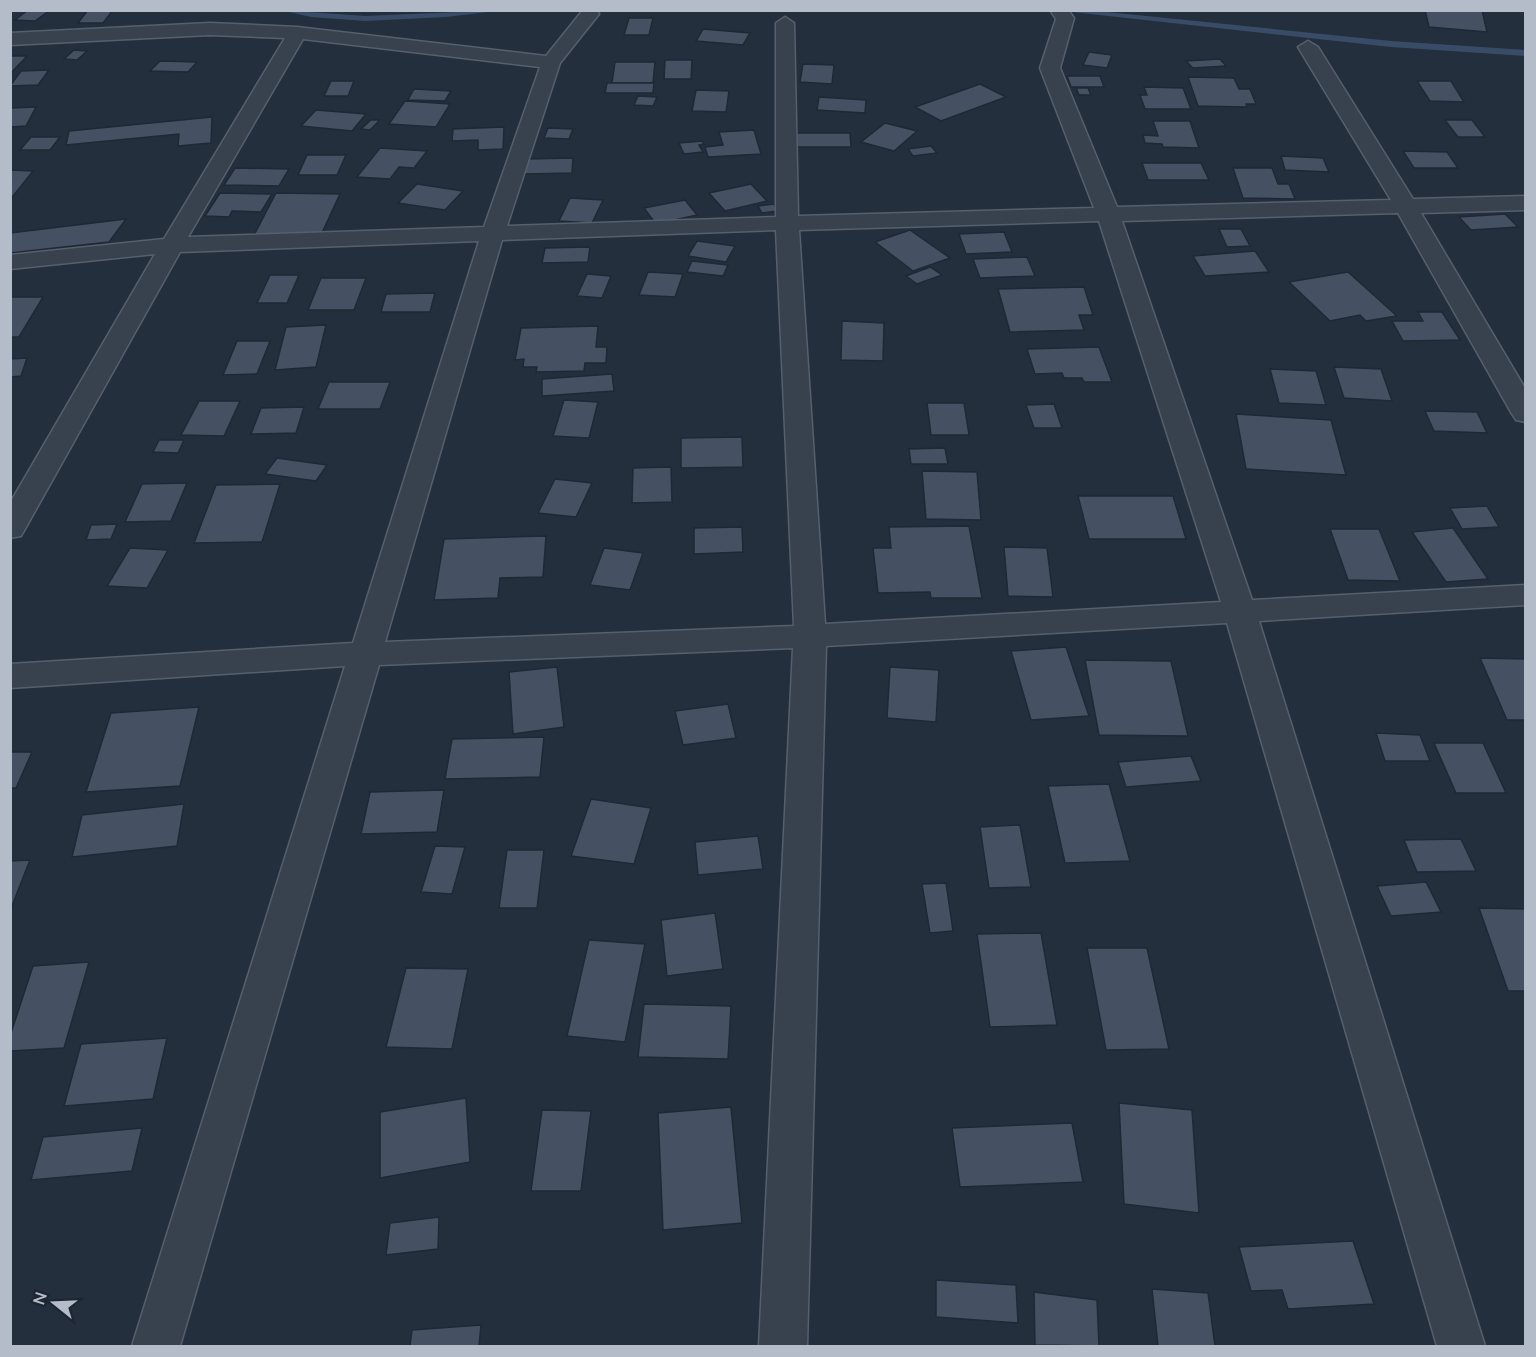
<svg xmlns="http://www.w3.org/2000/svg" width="1536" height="1357" font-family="Lato,sans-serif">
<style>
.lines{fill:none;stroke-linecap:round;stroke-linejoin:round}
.stream{fill:#394c67;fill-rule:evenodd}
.building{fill:#455162;stroke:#1f2835;stroke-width:1.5}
.minor-casing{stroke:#565f6c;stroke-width:3}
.minor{fill:#38414e;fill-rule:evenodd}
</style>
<rect width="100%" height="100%" fill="#242f3e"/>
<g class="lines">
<!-- stream -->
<g class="stream">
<polygon points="280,10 365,16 505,10 446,17 365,21 311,17"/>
<polygon points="786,10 805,10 801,12"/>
<polygon points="1054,10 1087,10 1391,41 1526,50 1526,56 1391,47"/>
</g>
</g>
<!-- building -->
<g class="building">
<polygon points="28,10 50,10 35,21 15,20"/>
<polygon points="88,10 113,10 103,23 78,23"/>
<polygon points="1425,10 1482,10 1487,32 1429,27"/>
<polygon points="629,18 653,18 649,35 624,35"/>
<polygon points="703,29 750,33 743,45 696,41"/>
<polygon points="74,50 87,51 77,60 64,59"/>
<polygon points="1089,52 1112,55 1107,68 1083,65"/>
<polygon points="10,56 27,56 10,74"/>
<polygon points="1220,59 1226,66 1193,68 1186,61"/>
<polygon points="665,60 692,60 691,79 664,79"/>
<polygon points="160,61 197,62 188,72 150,71"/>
<polygon points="615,62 655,62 653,83 612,83"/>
<polygon points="803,64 834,65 832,84 800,82"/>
<polygon points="49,70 38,85 10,86 21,71"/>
<polygon points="1067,76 1100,76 1104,87 1071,87"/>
<polygon points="1188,77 1234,78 1239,89 1250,89 1256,104 1246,104 1247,107 1198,106"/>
<polygon points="331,81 354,81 348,96 324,96"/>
<polygon points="1417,81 1451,81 1464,102 1430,101"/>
<polygon points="607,83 654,83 653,93 605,93"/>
<polygon points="980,84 1006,97 941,121 915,107"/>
<polygon points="1144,87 1183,88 1191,109 1145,109 1140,95 1147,95"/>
<polygon points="1076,88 1088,88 1091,95 1079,95"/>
<polygon points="414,89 451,91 445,101 408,100"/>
<polygon points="696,90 729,91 726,112 692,111"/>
<polygon points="638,96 657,97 653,106 634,105"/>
<polygon points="819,97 866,100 865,113 817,110"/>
<polygon points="405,101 450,104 436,127 389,124"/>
<polygon points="36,107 26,126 10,127 10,108"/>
<polygon points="316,110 366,114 352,131 301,126"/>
<polygon points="212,117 211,143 178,146 179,134 66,145 69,131"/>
<polygon points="371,120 380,120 370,130 361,129"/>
<polygon points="1445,120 1472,120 1485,137 1458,137"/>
<polygon points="1153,121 1190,121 1199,148 1163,147 1162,144 1145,143 1143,135 1158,136"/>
<polygon points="885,123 917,131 894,151 861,142"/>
<polygon points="504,127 503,149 478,150 478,140 452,141 453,129"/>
<polygon points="548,128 573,129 569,139 544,138"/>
<polygon points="754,130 761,154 708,157 705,147 723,145 719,132"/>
<polygon points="796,133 850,133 851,147 796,147"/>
<polygon points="31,137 60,137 50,150 20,150"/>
<polygon points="702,141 704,144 699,145 703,152 684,154 679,143"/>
<polygon points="931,146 937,153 913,156 908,149"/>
<polygon points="380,148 427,151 414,168 399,167 390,179 357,177"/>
<polygon points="1403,151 1447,152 1458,168 1414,168"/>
<polygon points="307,155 346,155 337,175 298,175"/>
<polygon points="1281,156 1323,158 1329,172 1285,170"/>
<polygon points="573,158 572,173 525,174 526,159"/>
<polygon points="1142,163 1201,163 1209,180 1148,180"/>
<polygon points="235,168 289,169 279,186 224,185"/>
<polygon points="1233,168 1272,168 1278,184 1289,184 1295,199 1243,198"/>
<polygon points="10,170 33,171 10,200"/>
<polygon points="417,184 463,191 445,210 398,203"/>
<polygon points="751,184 767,201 725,211 709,193"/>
<polygon points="220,193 272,194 261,212 232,211 229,217 205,216"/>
<polygon points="276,193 340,194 320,237 253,237"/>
<polygon points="570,198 603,200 592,223 559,221"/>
<polygon points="685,200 697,215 656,224 644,208"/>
<polygon points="774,204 778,211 762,213 758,206"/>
<polygon points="1505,214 1518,227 1471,230 1459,217"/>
<polygon points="126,219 109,242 10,253 10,233"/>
<polygon points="1219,229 1241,229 1250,246 1227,247"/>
<polygon points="910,230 950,258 913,271 875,242"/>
<polygon points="1004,232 1012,252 966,254 959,234"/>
<polygon points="697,241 735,246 726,262 688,256"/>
<polygon points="590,247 588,262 542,263 545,248"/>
<polygon points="1255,251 1269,272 1205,276 1193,256"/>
<polygon points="1027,257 1035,276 980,278 973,259"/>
<polygon points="692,261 728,265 723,276 687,272"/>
<polygon points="930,267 942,275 917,284 906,276"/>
<polygon points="648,272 683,274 675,297 639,295"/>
<polygon points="1348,272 1397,316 1366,321 1360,315 1330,321 1289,282"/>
<polygon points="587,274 611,276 602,298 577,296"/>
<polygon points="270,275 299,275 287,303 257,303"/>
<polygon points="321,278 366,278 354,310 308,310"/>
<polygon points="1084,287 1093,315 1079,315 1084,330 1010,332 998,289"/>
<polygon points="435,293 430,312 381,312 386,294"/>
<polygon points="10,297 43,297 19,337 10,337"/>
<polygon points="1418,312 1442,312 1460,340 1403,341 1392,321 1423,321"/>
<polygon points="842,321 884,323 883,361 841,360"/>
<polygon points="326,325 316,367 275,370 286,327"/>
<polygon points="598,326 596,347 607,347 606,363 585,363 584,371 536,372 537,367 523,367 524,359 515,360 521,328"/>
<polygon points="237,341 270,341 257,374 223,375"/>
<polygon points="1099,347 1112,382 1084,382 1082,378 1064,378 1062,373 1035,374 1027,349"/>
<polygon points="27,358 21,376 10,377 10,359"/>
<polygon points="1334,367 1381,369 1392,401 1344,398"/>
<polygon points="1270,369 1316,371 1326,405 1279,403"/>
<polygon points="612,374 614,391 542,396 542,379"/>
<polygon points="329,382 390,382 380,409 318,409"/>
<polygon points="564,400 598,402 589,438 553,436"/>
<polygon points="199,401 240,401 224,436 181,435"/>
<polygon points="927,403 964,403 969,435 931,435"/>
<polygon points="1054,404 1062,428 1034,428 1026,405"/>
<polygon points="304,407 296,433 251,434 261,408"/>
<polygon points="1425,411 1477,412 1487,433 1434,431"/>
<polygon points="1236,414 1331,420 1346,475 1246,469"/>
<polygon points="742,437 743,467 681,468 681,438"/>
<polygon points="159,440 184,440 178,453 153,452"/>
<polygon points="945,448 948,464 911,464 909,449"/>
<polygon points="277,458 327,465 316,481 265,474"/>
<polygon points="671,467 672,502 632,503 633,468"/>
<polygon points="922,471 977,472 981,520 926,519"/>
<polygon points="555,479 592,483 576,517 538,513"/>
<polygon points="187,483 171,521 125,522 142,484"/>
<polygon points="280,484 262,542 194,543 216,485"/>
<polygon points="1078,496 1173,496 1186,539 1089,539"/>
<polygon points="1487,506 1499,527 1462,529 1450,508"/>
<polygon points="117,524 111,539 86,540 91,525"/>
<polygon points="969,526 982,598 931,598 930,592 878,593 873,548 891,548 889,527"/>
<polygon points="742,527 743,552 694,554 694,528"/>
<polygon points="1453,528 1488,579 1446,582 1412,532"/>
<polygon points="1330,529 1379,529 1400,581 1348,580"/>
<polygon points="546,536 543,577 500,578 498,598 434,600 444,539"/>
<polygon points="1004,547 1047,548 1053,597 1008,596"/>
<polygon points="130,548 168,550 147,588 107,586"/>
<polygon points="604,548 643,553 630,590 590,585"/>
<polygon points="1066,647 1089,716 1031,720 1011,651"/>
<polygon points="1480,658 1526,659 1526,720 1507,720"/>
<polygon points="1085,660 1171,661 1188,736 1099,735"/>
<polygon points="557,667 564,727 513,734 509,672"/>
<polygon points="890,667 939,670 936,722 887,718"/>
<polygon points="728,704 736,738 683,745 675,711"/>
<polygon points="199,707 180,786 86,792 111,713"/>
<polygon points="1376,733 1420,735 1430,761 1385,761"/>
<polygon points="544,737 540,777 445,779 452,739"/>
<polygon points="1434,743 1483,743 1506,793 1456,793"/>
<polygon points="10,752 32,752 16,788 10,788"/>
<polygon points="1191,756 1201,781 1126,787 1118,762"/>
<polygon points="1109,784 1130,861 1065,863 1048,786"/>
<polygon points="444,790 437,832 361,834 370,792"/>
<polygon points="591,799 651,808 634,864 571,856"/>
<polygon points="184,804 177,846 72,857 82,815"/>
<polygon points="1020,825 1031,887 989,888 980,827"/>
<polygon points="758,836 763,869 698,875 695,842"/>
<polygon points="1461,839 1476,871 1417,872 1404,840"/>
<polygon points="435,846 465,847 452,894 421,892"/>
<polygon points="507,850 544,850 537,908 499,908"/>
<polygon points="30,860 10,911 10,861"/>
<polygon points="1426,882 1441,912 1391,916 1377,886"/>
<polygon points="946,883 953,931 930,933 922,884"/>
<polygon points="1479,908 1526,909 1526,991 1508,991"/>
<polygon points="715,913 723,969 667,976 661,920"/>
<polygon points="1041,933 1057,1025 990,1027 977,934"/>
<polygon points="589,940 645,944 625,1042 567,1036"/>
<polygon points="1087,948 1147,948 1169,1049 1106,1050"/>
<polygon points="89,962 64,1048 10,1051 10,1036 33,966"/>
<polygon points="406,968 468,969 452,1049 386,1047"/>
<polygon points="644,1004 731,1006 728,1059 638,1057"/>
<polygon points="167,1038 153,1099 64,1106 81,1044"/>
<polygon points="466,1098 470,1162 380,1178 380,1112"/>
<polygon points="1119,1103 1192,1110 1199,1213 1124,1204"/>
<polygon points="731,1107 742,1223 663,1230 658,1113"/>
<polygon points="542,1110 591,1111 581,1191 531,1191"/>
<polygon points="1072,1123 1083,1182 960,1187 952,1128"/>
<polygon points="142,1128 132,1171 31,1180 43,1137"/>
<polygon points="439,1217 438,1249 386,1255 390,1223"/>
<polygon points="1353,1241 1374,1304 1288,1309 1282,1290 1251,1291 1239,1247"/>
<polygon points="936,1280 1016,1285 1018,1323 936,1317"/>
<polygon points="1152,1289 1208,1293 1215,1346 1158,1346"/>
<polygon points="1034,1292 1097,1300 1099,1346 1035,1345"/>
<polygon points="481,1325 479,1346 410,1346 412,1330"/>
</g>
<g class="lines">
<defs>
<path id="minor" d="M583,10H597L599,14L560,63L507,226L776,217V23L785,17L794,23L798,216L1094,208L1040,68L1056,19L1050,10H1068L1074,18L1060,68L1117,207L1391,200L1298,47L1308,41L1318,47L1413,199L1526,196V210L1421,213L1526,390V422L1516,420L1512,414L1398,213L1122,221L1252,600L1526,585V605L1259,621L1485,1346H1437L1227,623L826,646L807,1346H759L793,648L379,665L180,1346H132L345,666L10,688V664L353,643L479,241L180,252L25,529L21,536L10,538V503L155,254L10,269V255L164,239L285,38L210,35L10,45V33L210,23L297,27L546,56ZM303,39L540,67L484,227L188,237ZM1099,221L1221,602L825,624L799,230ZM776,230L794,626L385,642L502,240Z"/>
</defs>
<!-- minor casing -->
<use href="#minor" class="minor-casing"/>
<!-- minor -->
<use href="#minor" class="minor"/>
</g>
<!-- border -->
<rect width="1536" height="1357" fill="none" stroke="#b4bcc9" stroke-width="24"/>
<!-- north arrow -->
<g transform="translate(54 1303) rotate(288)" stroke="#1d2633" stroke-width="4.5" paint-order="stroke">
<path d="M0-4.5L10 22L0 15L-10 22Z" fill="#b4bcc9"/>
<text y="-9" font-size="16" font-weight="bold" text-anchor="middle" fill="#b4bcc9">N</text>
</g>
</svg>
